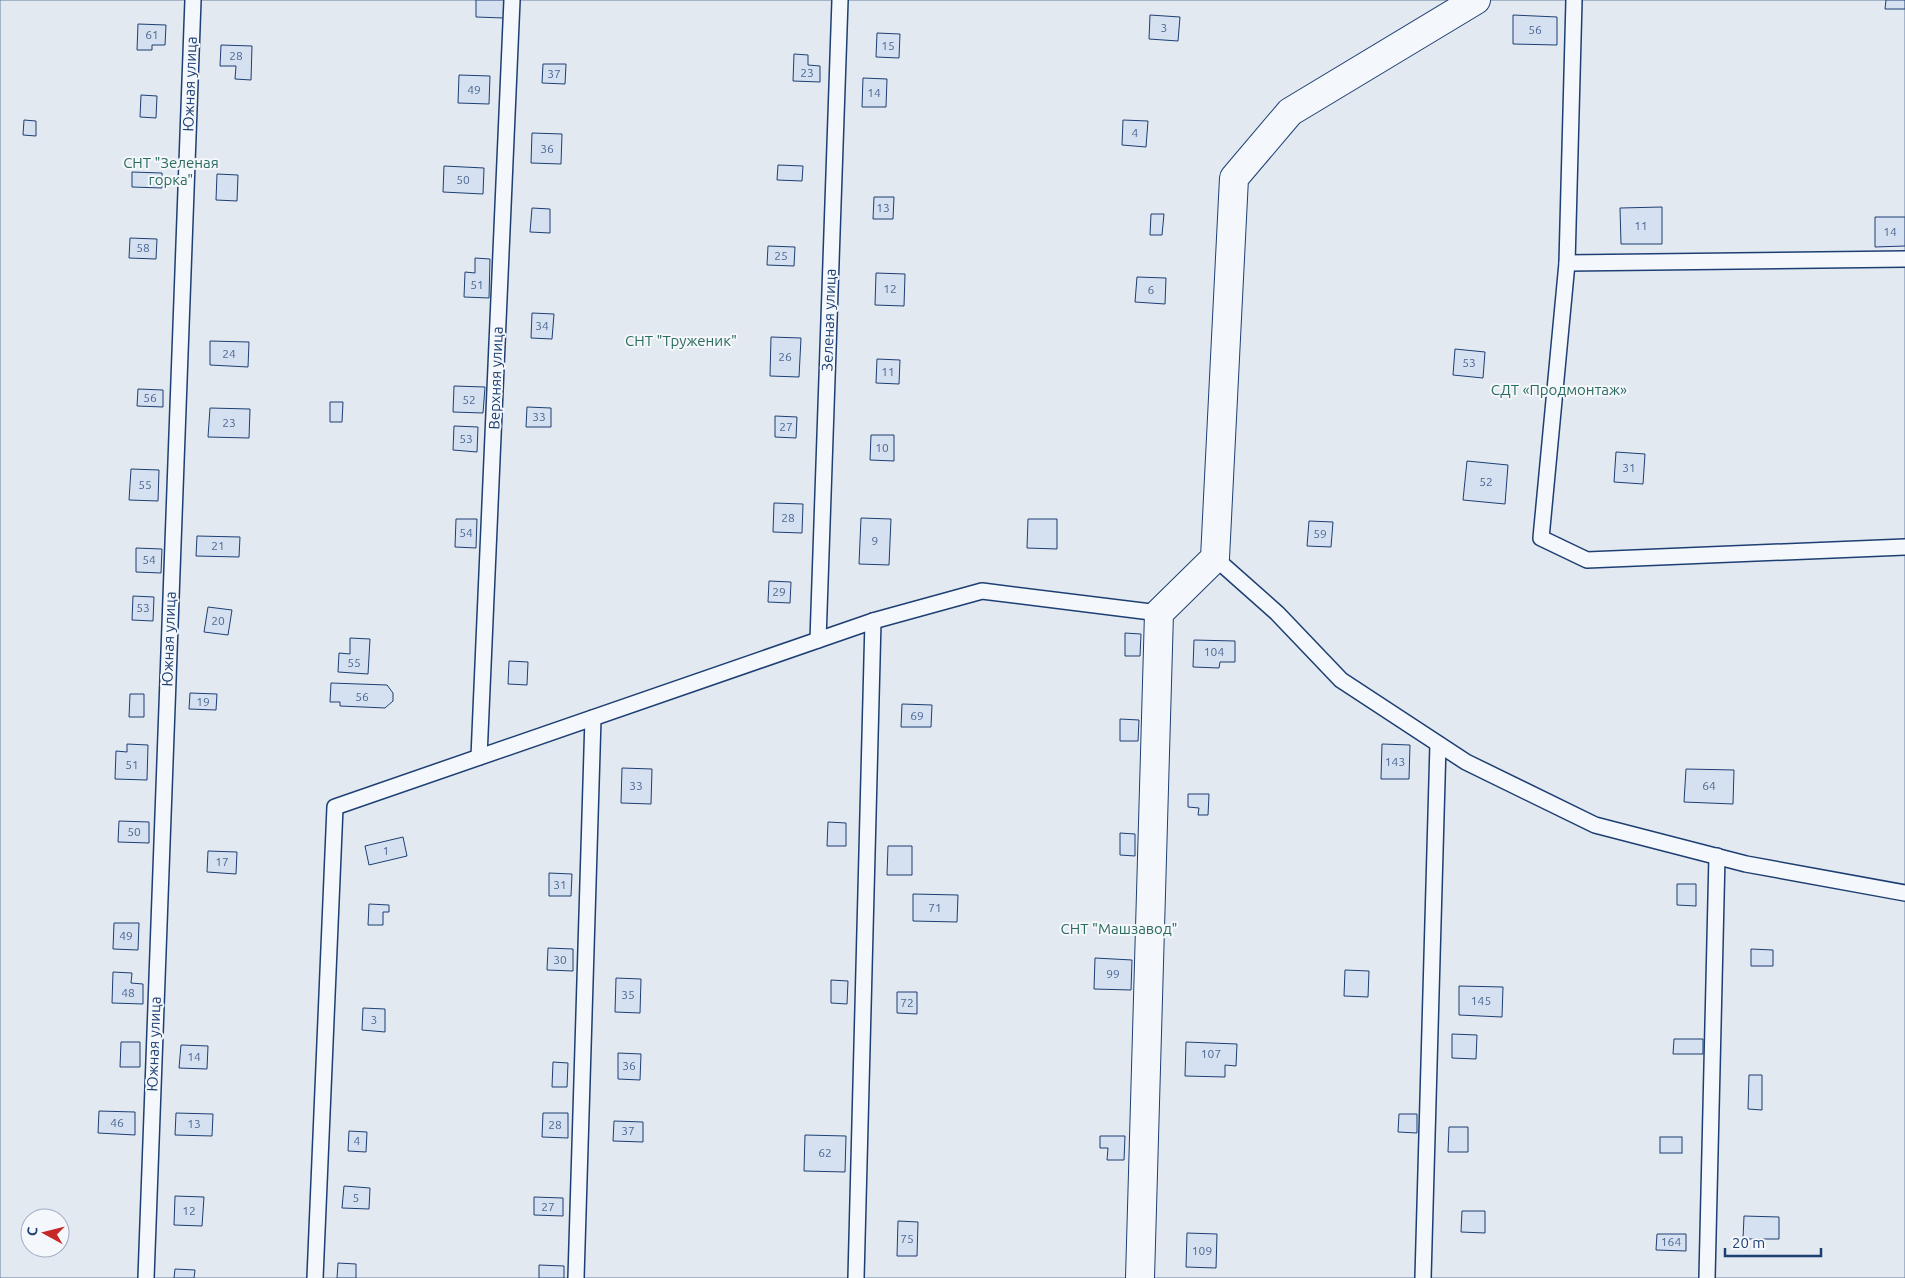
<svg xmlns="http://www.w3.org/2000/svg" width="1905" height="1278" font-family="Ubuntu,sans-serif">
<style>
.green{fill:#e3e9f0;stroke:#687fa3;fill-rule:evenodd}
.building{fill:#d5e0f0;stroke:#1d3f73}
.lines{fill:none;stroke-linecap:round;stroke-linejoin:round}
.service-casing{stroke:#1d3f73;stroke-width:18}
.minor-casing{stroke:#1d3f73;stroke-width:30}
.service{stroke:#f4f7fb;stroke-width:15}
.minor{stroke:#f4f7fb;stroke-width:28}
.labels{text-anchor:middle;stroke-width:4;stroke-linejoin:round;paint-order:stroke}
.number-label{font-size:12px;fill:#4b6792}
.street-label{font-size:15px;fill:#1d3f73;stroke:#f4f7fb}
.park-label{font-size:15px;fill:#2c6c60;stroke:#f4f7fb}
</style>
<rect width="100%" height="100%" fill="#f4f7fb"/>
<!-- green -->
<path class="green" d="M0,0H1905V1278H0ZM30,1218H60V1248H30Z"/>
<!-- building -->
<g class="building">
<polygon points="476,0 505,0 504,18 476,17"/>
<polygon points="1886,0 1905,0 1905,9 1885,9"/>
<polygon points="1150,15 1180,17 1178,41 1149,39"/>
<polygon points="1513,15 1557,17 1557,45 1513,44"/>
<polygon points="138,24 166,25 165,45 152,45 152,50 137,50"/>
<polygon points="877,33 900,34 899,58 876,57"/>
<polygon points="221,45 252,46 251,80 235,79 236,66 220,66"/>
<polygon points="794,54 808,55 808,65 820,66 820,82 793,81"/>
<polygon points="543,64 566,64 565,84 542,83"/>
<polygon points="459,75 490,76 489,104 458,103"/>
<polygon points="863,78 887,79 886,107 862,107"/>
<polygon points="141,95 157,96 156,118 140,117"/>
<polygon points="24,120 36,121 36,136 23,135"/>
<polygon points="1123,120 1148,121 1146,147 1122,145"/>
<polygon points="532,133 562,134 561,164 531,163"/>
<polygon points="778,165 803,166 802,181 777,180"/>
<polygon points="444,166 484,168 483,194 443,192"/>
<polygon points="132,172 162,173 162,188 132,187"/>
<polygon points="217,174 238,175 237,201 216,200"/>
<polygon points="874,197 894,197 893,219 873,219"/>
<polygon points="1662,207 1662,244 1621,244 1620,208"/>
<polygon points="532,208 550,209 550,233 530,232"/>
<polygon points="1151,214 1164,214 1162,235 1150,235"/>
<polygon points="1875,217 1905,217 1905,246 1875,247"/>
<polygon points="130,238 157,239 156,259 129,258"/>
<polygon points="768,246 795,247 794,266 767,265"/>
<polygon points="475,258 490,259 489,298 464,297 465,272 475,273"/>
<polygon points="876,273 905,274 904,306 875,305"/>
<polygon points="1137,277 1166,278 1165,304 1135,302"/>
<polygon points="532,313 554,314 552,339 531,338"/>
<polygon points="771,337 801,338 799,377 770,376"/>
<polygon points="210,341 249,342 248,367 210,365"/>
<polygon points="1455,349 1485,352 1483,378 1453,375"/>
<polygon points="877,359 900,360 899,384 876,383"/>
<polygon points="454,386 485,387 483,413 453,412"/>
<polygon points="138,389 163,390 163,407 137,406"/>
<polygon points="330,402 343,402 342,422 330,422"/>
<polygon points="527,407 551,408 551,427 526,427"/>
<polygon points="210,408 250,409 249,438 208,437"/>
<polygon points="775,416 797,417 796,438 775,437"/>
<polygon points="454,426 478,427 477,452 453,450"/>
<polygon points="871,435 894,435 894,461 870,460"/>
<polygon points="1616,452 1645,454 1643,484 1614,482"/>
<polygon points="1467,461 1508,465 1505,504 1463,500"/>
<polygon points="131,469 159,470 158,501 129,500"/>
<polygon points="774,503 803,504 802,533 773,532"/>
<polygon points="861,518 891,519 889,565 859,564"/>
<polygon points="456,519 477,519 476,548 455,547"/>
<polygon points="1028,519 1057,519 1057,549 1027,548"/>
<polygon points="1309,521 1333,522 1331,547 1307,546"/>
<polygon points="197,536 240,537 239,557 196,556"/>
<polygon points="136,548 162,549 161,573 136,572"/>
<polygon points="769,581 791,582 790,603 768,602"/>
<polygon points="133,596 154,597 153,621 132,620"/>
<polygon points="208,607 232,610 228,635 204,632"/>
<polygon points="1125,633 1141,634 1140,656 1125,656"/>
<polygon points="350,638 370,639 368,674 338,672 339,653 350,654"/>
<polygon points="1194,640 1235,641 1235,662 1220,662 1219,668 1193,667"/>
<polygon points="509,661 528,662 527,685 508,684"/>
<polygon points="331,683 387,685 393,693 393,701 385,708 340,706 340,702 330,702"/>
<polygon points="190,693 217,694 216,710 189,709"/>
<polygon points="130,694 144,694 144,717 129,717"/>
<polygon points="902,704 932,705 931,727 901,727"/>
<polygon points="1120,719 1139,720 1138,741 1120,741"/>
<polygon points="127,744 148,745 147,780 115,779 116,751 127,752"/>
<polygon points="1382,744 1410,745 1409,779 1381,779"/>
<polygon points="622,768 652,769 651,804 621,803"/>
<polygon points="1686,769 1734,770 1733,804 1684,802"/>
<polygon points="1188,794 1209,794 1208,815 1198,815 1199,808 1188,807"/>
<polygon points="119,821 149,822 149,843 118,842"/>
<polygon points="828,822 846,823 846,846 827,846"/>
<polygon points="1120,833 1135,834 1135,856 1120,855"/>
<polygon points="403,837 407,856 369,865 365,846"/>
<polygon points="888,846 912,846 912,875 887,875"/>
<polygon points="208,851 237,852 236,874 207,872"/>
<polygon points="549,873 572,874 571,896 549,896"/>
<polygon points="1677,884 1696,884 1696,906 1677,905"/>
<polygon points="913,894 958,895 957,922 913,921"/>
<polygon points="369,904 389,905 389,912 383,912 383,925 368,925"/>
<polygon points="114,923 139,923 138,950 113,949"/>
<polygon points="548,948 573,949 573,971 547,970"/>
<polygon points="1751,949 1773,950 1773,966 1751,966"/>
<polygon points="1095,958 1132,960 1131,990 1094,989"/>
<polygon points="1345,970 1369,971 1368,997 1344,996"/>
<polygon points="113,972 132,973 131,983 143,984 143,1004 112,1003"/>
<polygon points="616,978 641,979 640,1013 615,1012"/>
<polygon points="831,980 848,981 847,1004 831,1003"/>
<polygon points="1459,986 1503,987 1502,1017 1459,1015"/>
<polygon points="897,992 917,992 917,1014 897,1013"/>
<polygon points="363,1008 385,1009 385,1032 362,1030"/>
<polygon points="1452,1034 1477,1035 1476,1059 1452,1058"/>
<polygon points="1674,1039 1703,1039 1703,1054 1673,1054"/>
<polygon points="121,1042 140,1042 140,1067 120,1067"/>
<polygon points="1186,1042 1237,1044 1236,1066 1225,1065 1225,1077 1185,1076"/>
<polygon points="181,1045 208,1046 207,1069 179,1068"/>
<polygon points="618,1053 641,1054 640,1080 618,1079"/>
<polygon points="553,1062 568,1063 567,1087 552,1087"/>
<polygon points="1749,1075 1762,1075 1762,1110 1748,1109"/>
<polygon points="99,1111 135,1112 135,1135 98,1133"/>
<polygon points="176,1113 213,1114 212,1136 175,1135"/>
<polygon points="543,1113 568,1113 568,1138 542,1137"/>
<polygon points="1399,1114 1417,1114 1417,1133 1398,1132"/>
<polygon points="614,1121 643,1122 643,1142 613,1141"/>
<polygon points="1449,1127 1468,1127 1468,1152 1448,1152"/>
<polygon points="349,1131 367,1132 366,1152 348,1151"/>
<polygon points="805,1135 846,1136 845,1172 804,1171"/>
<polygon points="1100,1136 1125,1136 1124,1160 1107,1160 1108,1148 1100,1148"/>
<rect x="1660" y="1137" width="22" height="16"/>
<polygon points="344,1186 370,1188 369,1209 342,1208"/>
<polygon points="175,1196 204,1197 202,1226 174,1225"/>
<polygon points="534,1197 563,1198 563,1216 534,1215"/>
<polygon points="1462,1211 1485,1211 1485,1233 1461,1232"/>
<polygon points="1744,1216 1779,1217 1779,1239 1743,1239"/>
<polygon points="898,1221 918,1222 917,1256 897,1256"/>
<polygon points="1187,1233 1217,1234 1216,1268 1186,1267"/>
<polygon points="1657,1234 1686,1234 1686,1251 1656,1250"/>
<polygon points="338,1263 356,1264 356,1278 337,1278"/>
<polygon points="539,1265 564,1266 564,1278 539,1278"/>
<polygon points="175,1269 195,1270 194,1278 174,1278"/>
</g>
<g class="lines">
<defs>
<g id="service">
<polyline points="1574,0 1567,263 1541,538 1587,560 1905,547"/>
<polyline points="1567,263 1905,259"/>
<polyline points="1215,558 1277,613 1341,680 1466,762 1595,825 1746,864 1905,893"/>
<polyline points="818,640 840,0"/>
<polyline points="479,757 512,0"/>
<polyline points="146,1278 193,0"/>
<polyline points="315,1278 335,807 873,621 982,591 1159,613"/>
<polyline points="576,1278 593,718"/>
<polyline points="856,1278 873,621"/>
<polyline points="1423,1278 1438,744"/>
<polyline points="1707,1278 1717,856"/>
</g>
<polyline id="minor" points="1140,1278 1159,613 1215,558 1234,178 1290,112 1476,0"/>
</defs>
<!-- service casing -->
<use href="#service" class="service-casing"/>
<!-- minor casing -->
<use href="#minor" class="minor-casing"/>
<!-- service -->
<use href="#service" class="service"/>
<!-- minor -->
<use href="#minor" class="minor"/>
</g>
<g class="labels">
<!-- number labels -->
<g class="number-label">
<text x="1164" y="32">3</text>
<text x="1535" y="34">56</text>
<text x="152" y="39">61</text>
<text x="888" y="50">15</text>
<text x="236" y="60">28</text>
<text x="807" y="77">23</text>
<text x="554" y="78">37</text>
<text x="474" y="94">49</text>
<text x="874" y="97">14</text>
<text x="1135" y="137">4</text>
<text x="547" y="153">36</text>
<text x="463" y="184">50</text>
<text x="883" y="212">13</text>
<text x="1641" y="230">11</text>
<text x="1890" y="236">14</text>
<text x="143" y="252">58</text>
<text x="781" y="260">25</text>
<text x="477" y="289">51</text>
<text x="890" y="293">12</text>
<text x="1151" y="294">6</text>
<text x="542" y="330">34</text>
<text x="229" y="358">24</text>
<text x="785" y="361">26</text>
<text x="1469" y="367">53</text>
<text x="888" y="376">11</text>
<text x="150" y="402">56</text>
<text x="469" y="404">52</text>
<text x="539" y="421">33</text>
<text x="229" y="427">23</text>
<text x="786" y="431">27</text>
<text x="466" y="443">53</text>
<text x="882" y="452">10</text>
<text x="1629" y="472">31</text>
<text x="1486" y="486">52</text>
<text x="145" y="489">55</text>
<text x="788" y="522">28</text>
<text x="466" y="537">54</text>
<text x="1320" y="538">59</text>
<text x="875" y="545">9</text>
<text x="218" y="550">21</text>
<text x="149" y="564">54</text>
<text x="779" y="596">29</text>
<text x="143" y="612">53</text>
<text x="218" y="625">20</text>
<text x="1214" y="656">104</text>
<text x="354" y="667">55</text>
<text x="362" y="701">56</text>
<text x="203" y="706">19</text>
<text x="917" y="720">69</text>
<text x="1395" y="766">143</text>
<text x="132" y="769">51</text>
<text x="636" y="790">33</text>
<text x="1709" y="790">64</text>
<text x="134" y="836">50</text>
<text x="386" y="855">1</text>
<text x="222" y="866">17</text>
<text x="560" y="889">31</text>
<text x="935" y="912">71</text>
<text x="126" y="940">49</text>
<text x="560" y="964">30</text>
<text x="1113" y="978">99</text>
<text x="128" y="997">48</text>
<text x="628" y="999">35</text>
<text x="1481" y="1005">145</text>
<text x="907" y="1007">72</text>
<text x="374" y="1024">3</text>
<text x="1211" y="1058">107</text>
<text x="194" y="1061">14</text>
<text x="629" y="1070">36</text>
<text x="117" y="1127">46</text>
<text x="194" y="1128">13</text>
<text x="555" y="1129">28</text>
<text x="628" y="1135">37</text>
<text x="357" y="1145">4</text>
<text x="825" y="1157">62</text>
<text x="356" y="1202">5</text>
<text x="548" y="1211">27</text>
<text x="189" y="1215">12</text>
<text x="907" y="1243">75</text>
<text x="1671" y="1246">164</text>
<text x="1202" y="1255">109</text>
</g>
<!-- street labels -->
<g class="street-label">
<text transform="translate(190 84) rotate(-88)" y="5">Южная улица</text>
<text transform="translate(829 320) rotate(-88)" y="5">Зеленая улица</text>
<text transform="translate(496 378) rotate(-88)" y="5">Верхняя улица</text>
<text transform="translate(169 639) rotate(-88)" y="5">Южная улица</text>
<text transform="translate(154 1044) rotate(-88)" y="5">Южная улица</text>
</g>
<!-- park labels -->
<g class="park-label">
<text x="171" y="168">СНТ "Зеленая<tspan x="171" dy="17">горка"</tspan></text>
<text x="681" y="346">СНТ "Труженик"</text>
<text x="1559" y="395">СДТ «Продмонтаж»</text>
<text x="1119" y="934">СНТ "Машзавод"</text>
</g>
</g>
<!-- north arrow -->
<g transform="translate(45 1233) rotate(277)"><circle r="24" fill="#f4f7fb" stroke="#9eadc5"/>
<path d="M0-4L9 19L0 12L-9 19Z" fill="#c62828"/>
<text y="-8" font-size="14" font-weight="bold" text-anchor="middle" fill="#1d3f73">С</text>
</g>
<!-- scale -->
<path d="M1725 1248v8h96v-8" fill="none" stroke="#1d3f73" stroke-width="2.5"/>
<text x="1732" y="1248" font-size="15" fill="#1d3f73" stroke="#f4f7fb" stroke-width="4" paint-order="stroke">20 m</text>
</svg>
